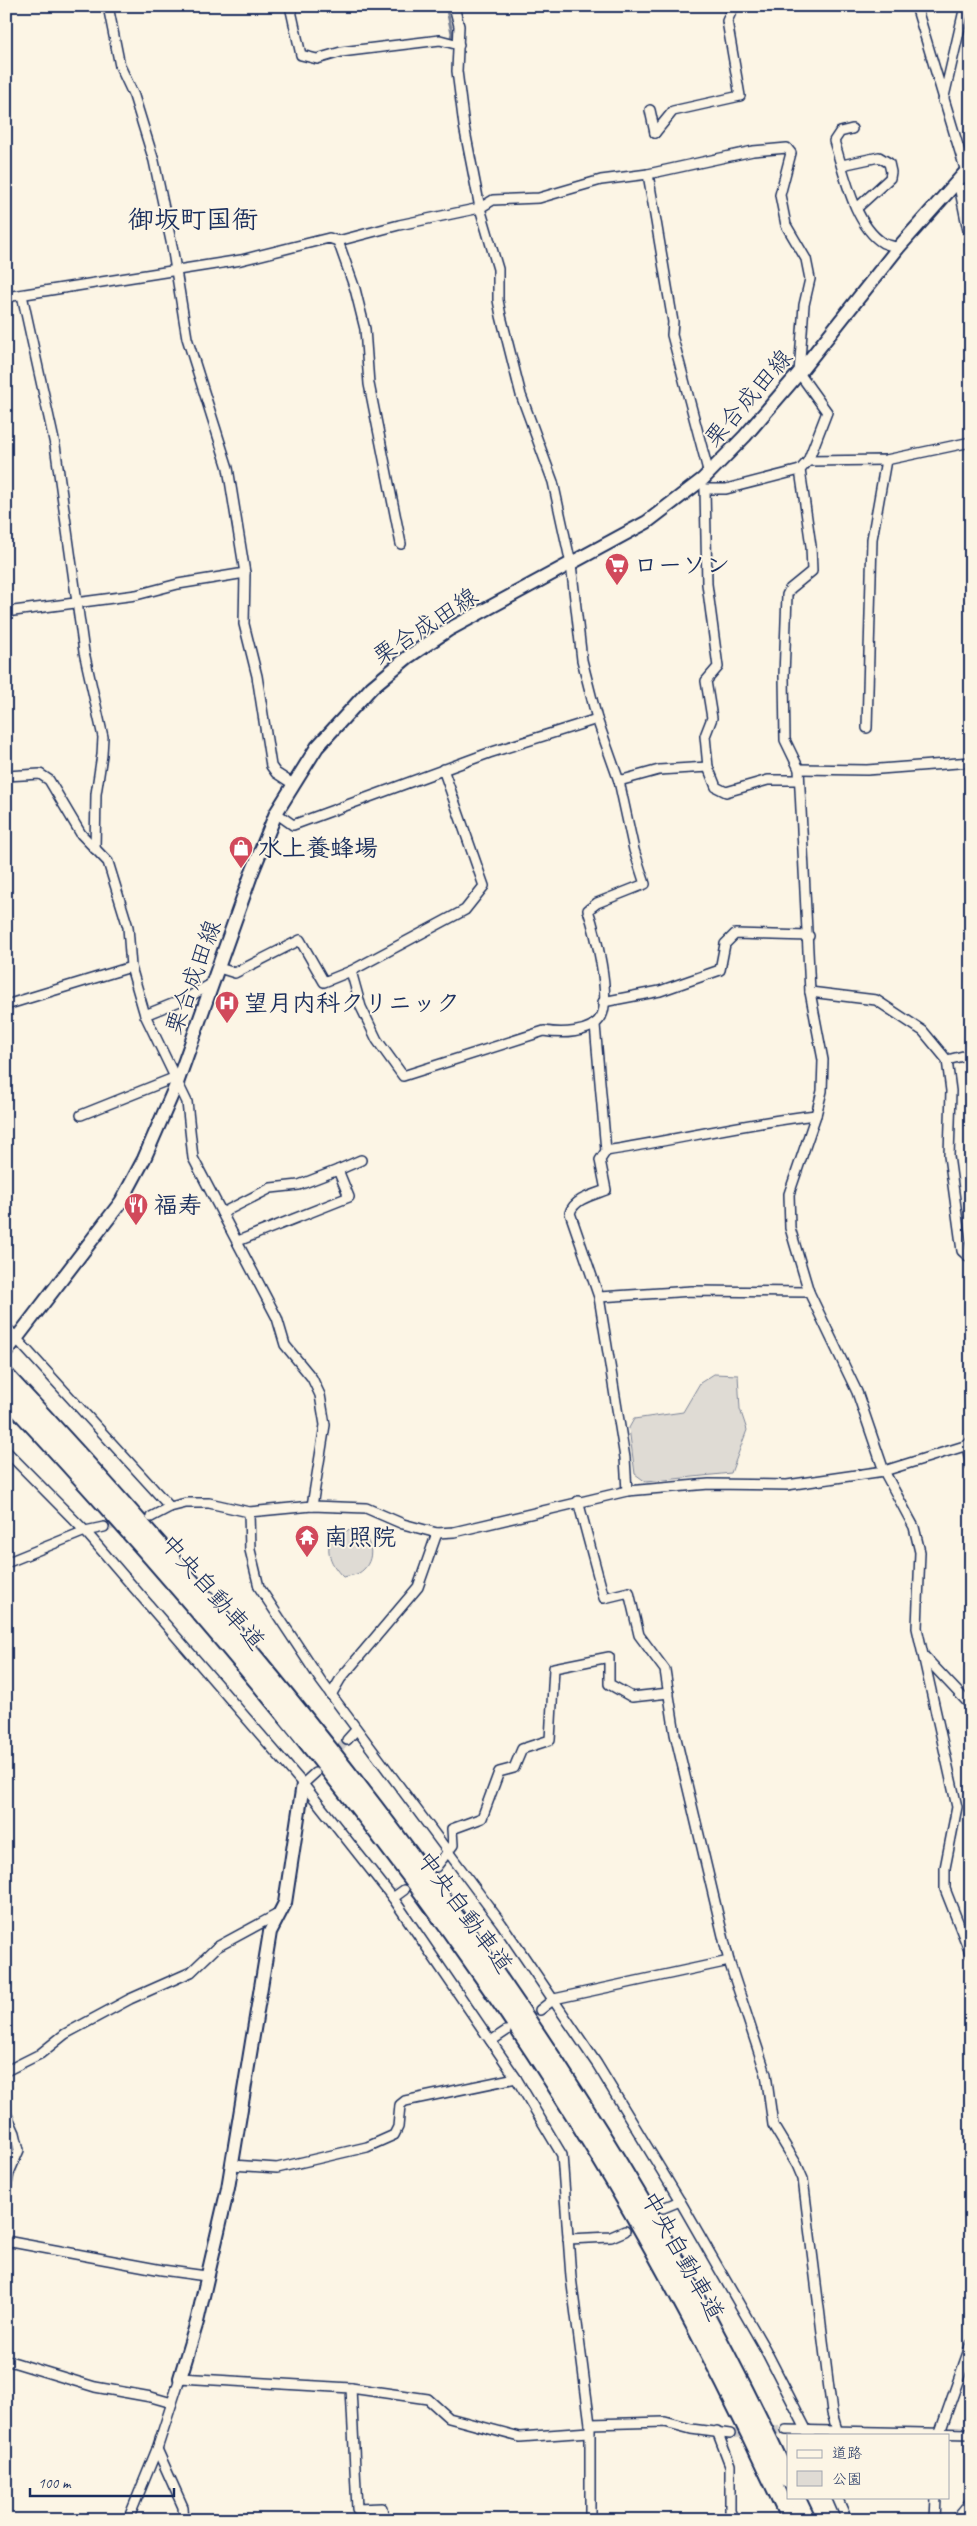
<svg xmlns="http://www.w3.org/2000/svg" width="977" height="2526" font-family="Caveat,'Klee One',sans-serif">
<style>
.green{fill:#dfdbd4;stroke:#7d8599}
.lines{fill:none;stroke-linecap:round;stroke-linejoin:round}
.stream{stroke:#767f94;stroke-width:3}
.street-tunnel{stroke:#cfcdca;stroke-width:9;stroke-dasharray:9 4.5;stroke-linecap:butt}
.street-casing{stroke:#1b2f5e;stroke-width:12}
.secondary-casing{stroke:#1b2f5e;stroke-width:16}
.highway-casing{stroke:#1b2f5e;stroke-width:20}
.street{stroke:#fcf5e5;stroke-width:9}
.secondary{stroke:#fcf5e5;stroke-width:12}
.highway{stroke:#fcf5e5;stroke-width:16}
.labels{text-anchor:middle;stroke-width:4;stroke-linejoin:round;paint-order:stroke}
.street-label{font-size:24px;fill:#1b2f5e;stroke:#fcf5e5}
.poi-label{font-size:24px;font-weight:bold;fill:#1b2f5e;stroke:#fcf5e5;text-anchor:start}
.quarter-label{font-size:26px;font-weight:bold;fill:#1b2f5e;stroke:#fcf5e5}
</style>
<rect width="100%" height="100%" fill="#fcf5e5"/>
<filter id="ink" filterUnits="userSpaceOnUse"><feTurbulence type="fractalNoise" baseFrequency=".02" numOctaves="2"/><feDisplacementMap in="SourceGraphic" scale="10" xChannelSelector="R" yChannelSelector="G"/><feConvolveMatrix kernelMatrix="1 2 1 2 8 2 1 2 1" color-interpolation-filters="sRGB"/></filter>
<g filter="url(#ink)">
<!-- green -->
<g class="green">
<polygon points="714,1374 738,1375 740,1409 747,1430 731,1473 646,1482 635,1474 629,1428 634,1419 683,1412 700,1383"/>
<path d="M340,1530C346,1531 355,1530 360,1533C375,1542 374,1564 359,1573C355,1575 348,1576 343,1577C329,1563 321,1543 340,1530Z"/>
</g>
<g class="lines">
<!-- stream -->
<polyline class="stream" points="446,6 452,33 450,42"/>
<!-- street-tunnel -->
<g class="street-tunnel">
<polyline points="104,1527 151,1517"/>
<polyline points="331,1757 347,1740"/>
<polyline points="625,2231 663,2208"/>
<polyline points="730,2434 786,2430"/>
</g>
<defs>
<g id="street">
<polyline points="108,6 120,66 134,96 154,161 172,246 187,338 228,468 245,573 244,624 257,676 271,766 276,773 293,784"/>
<polyline points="290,6 301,55 317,59 341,52 440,40 459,45"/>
<polyline points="916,6 966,172"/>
<polyline points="943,101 965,6"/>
<polyline points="650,110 655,133"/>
<path d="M852,129L840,132L834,141C844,172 854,225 883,243C887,245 894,246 898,248"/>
<polyline points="655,133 673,111 740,96 727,21 734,6"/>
<polyline points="842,165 879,157 889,163 891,172 890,178 857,208"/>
<polyline points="648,174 673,322 672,335 709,474"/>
<polyline points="958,181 971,245"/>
<polyline points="338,241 355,289 365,329 369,384 401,544"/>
<polyline points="22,295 55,445 84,652 103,737 102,755 96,794 95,849"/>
<polyline points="6,297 241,260 329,238 338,241 399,225 480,208 493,200 539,198 601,180 648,174 753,151 787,148 791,153 780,195 786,225 806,259 810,279 804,305 799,373 827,412 808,461 800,470 811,546 812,571 790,589 787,595 784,676 785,740 799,769 810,992 823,1060 822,1091 816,1115 789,1194 790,1228 809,1292 857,1392 884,1471 914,1527 920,1552 917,1628 957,1807 945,1868 945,1889 971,1955"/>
<polyline points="808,461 886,460 971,442"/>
<polyline points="6,612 136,595 178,584 245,573"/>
<polyline points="867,728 872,539 886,460"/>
<polyline points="708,767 705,736 712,718 706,681 718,667 707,584 705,489 726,489 800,470"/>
<path d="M443,769L484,886L465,910L351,971L361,1007L377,1040L403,1076L544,1031C560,1034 591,1034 601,1017C612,997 595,931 588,910L597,903L645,884L634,850L619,781L597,719L582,660L571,564L553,482L521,395L501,316L498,300V269L480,208L464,126L457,71L459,26L454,6"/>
<polyline points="799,769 867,770 971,762"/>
<polyline points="6,776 40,774 49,780 81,834 108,862 128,927 131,967 145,1015 187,998 213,983"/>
<polyline points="619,781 659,770 708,767 716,787 726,792 768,780 799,780"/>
<polyline points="276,813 293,825 489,753 597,719"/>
<polyline points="219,968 235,973 300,940 324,982 351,971"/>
<polyline points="810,992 876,1000 923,1031 947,1060 951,1091 949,1156 962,1251 971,1259"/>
<polyline points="603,1002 660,991 720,970 725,944 735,934 809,936"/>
<polyline points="6,1005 131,967"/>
<polyline points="145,1015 187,1102 193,1158 277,1318 285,1345 312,1378 320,1395 325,1425 312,1506"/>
<path d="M595,1025L606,1151L600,1160L606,1190C593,1195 574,1199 570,1213L599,1297L625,1458L627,1491"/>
<polyline points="947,1060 971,1054"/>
<polyline points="81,1115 176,1077"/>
<path d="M606,1151C676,1140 745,1123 816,1115"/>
<polyline points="338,1170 361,1160"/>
<polyline points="222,1213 271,1188 299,1185 338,1170 349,1197 238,1241"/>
<polyline points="599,1297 692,1291 809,1292"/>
<polyline points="6,1327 170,1507"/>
<polyline points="970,1442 967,1446 971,1466"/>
<polyline points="6,1451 85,1531 303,1784 393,1898 516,2078 562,2155 571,2277 590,2424 590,2520"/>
<polyline points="578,1501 604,1598 629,1592 639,1635 665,1670 675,1734 729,1961 766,2074 773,2125 797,2165 803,2179 832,2413 837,2430"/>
<polyline points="249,1512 250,1550 259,1587 321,1681 501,1923 597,2064 680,2201 765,2349 809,2435"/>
<polyline points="151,1517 170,1507 186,1503 209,1503 249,1512 312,1506 366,1508 403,1524 437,1533 454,1532 627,1491 709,1484 787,1485 884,1471 971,1444"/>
<polyline points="6,1563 85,1531 104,1527"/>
<polyline points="925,1657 971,1706"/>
<polyline points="331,1695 341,1678 418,1587 437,1533"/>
<polyline points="347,1740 356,1730"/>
<polyline points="303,1784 315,1773"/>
<polyline points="436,1867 453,1845 452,1829 482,1818 499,1772 514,1768 522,1749 550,1740 554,1668 609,1657 609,1684 632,1697 669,1693"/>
<polyline points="393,1898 404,1890"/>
<polyline points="540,2010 554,1999 729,1961"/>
<polyline points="491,2041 506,2031"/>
<polyline points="6,2071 40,2054 65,2034 130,1999 191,1972 217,1947 278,1914"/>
<polyline points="6,2113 15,2133 19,2150 9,2173 6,2190"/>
<polyline points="232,2165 277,2168 367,2147 394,2135 398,2127 400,2105 405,2101 516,2078"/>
<polyline points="663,2208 680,2201"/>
<polyline points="568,2239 611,2237 625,2231"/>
<polyline points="6,2241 162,2270 206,2276"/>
<polyline points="6,2360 95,2387 151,2397 172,2403"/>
<polyline points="351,2388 357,2509 382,2508 384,2520"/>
<polyline points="590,2424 665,2422 691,2429 730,2434"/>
<polyline points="786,2430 971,2434"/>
<polyline points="717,2431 730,2465 730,2511 734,2520"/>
<polyline points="939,2435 971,2344"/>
<polyline points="157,2449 183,2507 184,2520"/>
<polyline points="837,2497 847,2520"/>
<polyline points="128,2520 157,2449 180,2378 351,2388 428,2399 449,2418 520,2437 589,2432"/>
<polyline points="935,2520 936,2497"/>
<polyline points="955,2520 971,2501"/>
</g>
<g id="secondary">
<polyline points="6,1352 121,1202 144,1159 177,1083 251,875 276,813 317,747 372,687 408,657 448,630 647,522 703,479 745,436 799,373 898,248 971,166"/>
<polyline points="180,2378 197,2322 228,2188 270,1932 285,1903 303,1784"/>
</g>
<g id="highway">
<path d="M6,1376C316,1707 597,2067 788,2480"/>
<path d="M6,1396C179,1582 344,1776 488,1984C605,2152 705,2334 790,2520"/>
<polyline points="796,2497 807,2520"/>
</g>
</defs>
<!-- street casing -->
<use href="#street" class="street-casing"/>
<!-- secondary casing -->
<use href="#secondary" class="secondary-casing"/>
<!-- highway casing -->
<use href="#highway" class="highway-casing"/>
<!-- street -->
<use href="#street" class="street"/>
<!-- secondary -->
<use href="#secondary" class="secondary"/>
<!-- highway -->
<use href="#highway" class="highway"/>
</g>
</g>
<!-- icons -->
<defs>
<symbol id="supermarket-pin" viewBox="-11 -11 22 30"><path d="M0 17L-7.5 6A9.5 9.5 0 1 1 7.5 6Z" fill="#d1495b" stroke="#fcf5e5"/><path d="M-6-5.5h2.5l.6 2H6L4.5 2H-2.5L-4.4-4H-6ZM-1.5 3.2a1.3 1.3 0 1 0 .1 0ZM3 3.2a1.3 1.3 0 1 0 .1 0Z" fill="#fff"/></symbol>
<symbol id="shop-pin" viewBox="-11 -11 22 30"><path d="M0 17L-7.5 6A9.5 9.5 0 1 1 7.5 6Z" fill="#d1495b" stroke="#fcf5e5"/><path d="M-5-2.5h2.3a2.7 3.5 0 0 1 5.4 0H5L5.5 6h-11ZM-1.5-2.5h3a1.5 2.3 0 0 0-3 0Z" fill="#fff"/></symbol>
<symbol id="hospital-pin" viewBox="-11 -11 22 30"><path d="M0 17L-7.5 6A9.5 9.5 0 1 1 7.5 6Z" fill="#d1495b" stroke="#fcf5e5"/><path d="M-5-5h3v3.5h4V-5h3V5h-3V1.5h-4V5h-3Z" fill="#fff"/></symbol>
<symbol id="restaurant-pin" viewBox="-11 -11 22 30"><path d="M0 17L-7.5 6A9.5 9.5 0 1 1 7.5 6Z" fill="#d1495b" stroke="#fcf5e5"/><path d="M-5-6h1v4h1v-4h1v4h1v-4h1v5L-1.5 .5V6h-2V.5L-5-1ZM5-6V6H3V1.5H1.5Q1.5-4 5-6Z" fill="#fff"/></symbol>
<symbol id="temple-pin" viewBox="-11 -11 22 30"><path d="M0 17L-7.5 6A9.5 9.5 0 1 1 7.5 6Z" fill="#d1495b" stroke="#fcf5e5"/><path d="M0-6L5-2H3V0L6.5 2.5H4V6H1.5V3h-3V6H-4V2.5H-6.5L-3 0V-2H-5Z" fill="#fff"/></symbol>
</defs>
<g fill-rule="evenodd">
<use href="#supermarket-pin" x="603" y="551" width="28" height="38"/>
<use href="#shop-pin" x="227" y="834" width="28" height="38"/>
<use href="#hospital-pin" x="213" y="989" width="28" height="38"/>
<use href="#restaurant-pin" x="122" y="1191" width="28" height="38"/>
<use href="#temple-pin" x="293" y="1523" width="28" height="38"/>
</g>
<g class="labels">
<!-- street labels -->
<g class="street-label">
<text transform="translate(748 398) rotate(-49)" y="8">栗合成田線</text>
<text transform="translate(425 626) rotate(-33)" y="8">栗合成田線</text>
<text transform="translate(193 977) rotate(-70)" y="8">栗合成田線</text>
<text transform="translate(213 1592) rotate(49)" y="8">中央自動車道</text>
<text transform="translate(465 1912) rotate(54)" y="8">中央自動車道</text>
<text transform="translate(683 2256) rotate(61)" y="8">中央自動車道</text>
</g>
<!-- poi labels -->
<g class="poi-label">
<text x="634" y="573">ローソン</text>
<text x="258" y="856">水上養蜂場</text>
<text x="244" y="1011">望月内科クリニック</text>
<text x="154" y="1213">福寿</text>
<text x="324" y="1545">南照院</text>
</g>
<!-- quarter labels -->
<g class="quarter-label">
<text x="193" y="228">御坂町国衙</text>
</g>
</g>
<!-- margin -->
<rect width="977" height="2526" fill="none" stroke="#fcf5e5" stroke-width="25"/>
<rect x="12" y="12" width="952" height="2501" fill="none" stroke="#1b2f5e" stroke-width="2" filter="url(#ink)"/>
<!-- legend -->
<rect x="787" y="2434" width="162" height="65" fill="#fcf5e5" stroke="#a2a6af"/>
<rect x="797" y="2450" width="25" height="8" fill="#fcf5e5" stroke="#a2a6af"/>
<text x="832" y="2458" font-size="15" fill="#1b2f5e">道路</text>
<rect x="797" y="2471" width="25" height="15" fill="#dfdbd4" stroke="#a2a6af"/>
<text x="832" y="2484" font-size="15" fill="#1b2f5e">公園</text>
<!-- scale -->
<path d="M30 2488v8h144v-8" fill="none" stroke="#1b2f5e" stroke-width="2.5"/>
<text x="38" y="2488" font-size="15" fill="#1b2f5e" stroke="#fcf5e5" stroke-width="4" paint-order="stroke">100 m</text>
</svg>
